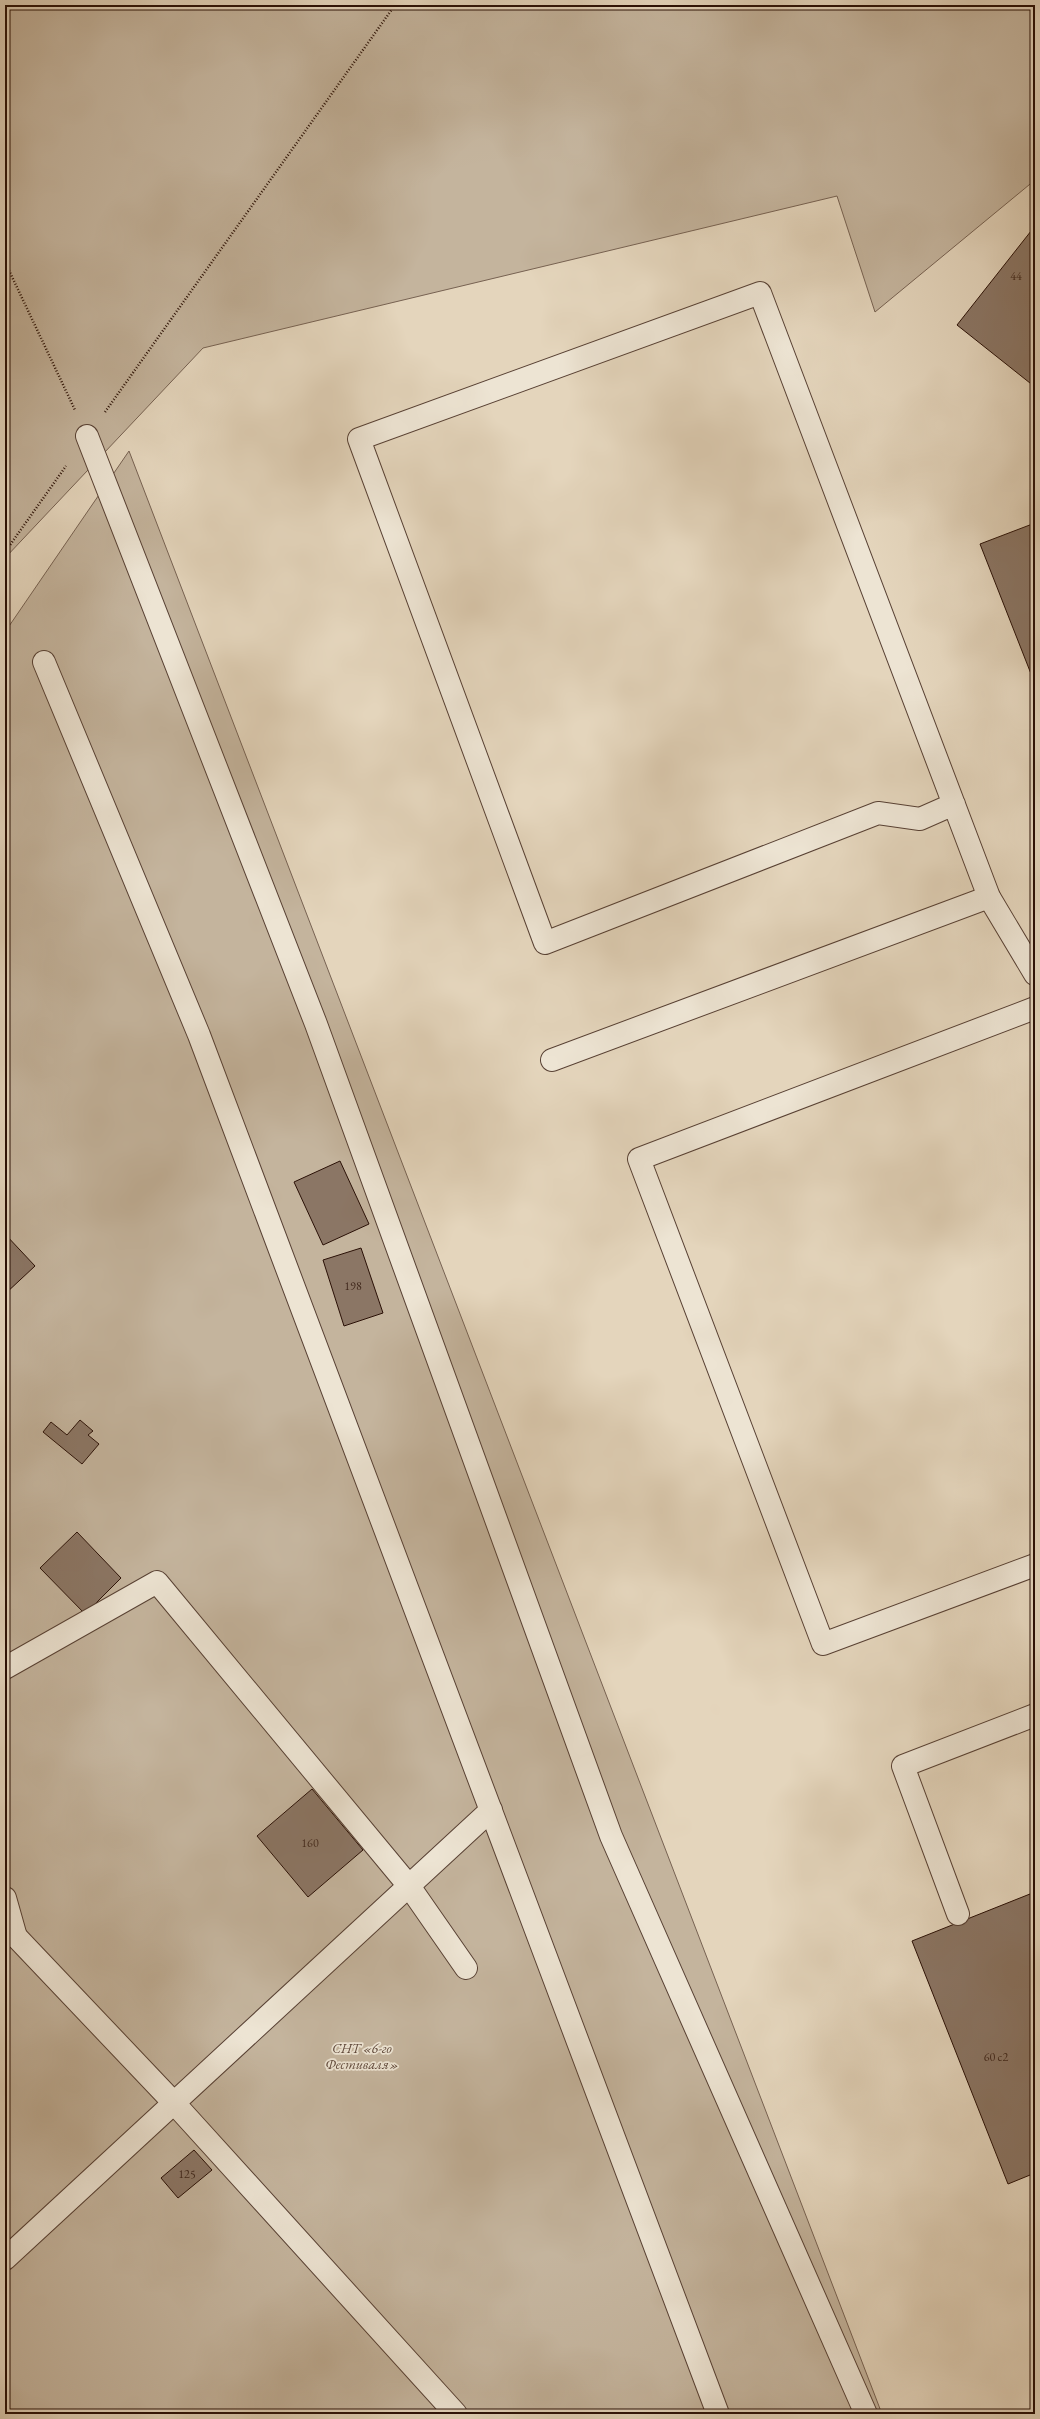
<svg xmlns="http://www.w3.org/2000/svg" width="1040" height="2419" font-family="'EB Garamond',serif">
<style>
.green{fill:#c4b49d;stroke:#776252}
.building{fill:#8b7665;stroke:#2a1006}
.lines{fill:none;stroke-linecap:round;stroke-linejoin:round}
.minor-casing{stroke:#584134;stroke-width:24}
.path{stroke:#2a1006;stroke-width:2.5;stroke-dasharray:1 2;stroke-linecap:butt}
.minor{stroke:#ede4d3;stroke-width:22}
.labels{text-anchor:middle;stroke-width:3.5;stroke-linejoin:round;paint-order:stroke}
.number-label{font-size:12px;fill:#422a1e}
.park-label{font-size:14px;font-style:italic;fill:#60493b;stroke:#ede4d3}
</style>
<rect width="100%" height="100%" fill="#e4d5bc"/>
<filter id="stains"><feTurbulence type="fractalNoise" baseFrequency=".005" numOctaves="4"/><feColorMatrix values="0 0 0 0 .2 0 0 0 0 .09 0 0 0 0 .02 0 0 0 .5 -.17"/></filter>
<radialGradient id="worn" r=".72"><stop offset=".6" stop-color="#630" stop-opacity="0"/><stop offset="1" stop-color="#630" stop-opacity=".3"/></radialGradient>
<!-- green -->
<g class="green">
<polygon points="5,5 1035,5 1035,180 875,312 837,196 203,348 5,558"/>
<polygon points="129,451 882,2414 5,2414 5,632"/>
</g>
<!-- building -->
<g class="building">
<polygon points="1035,226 1035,387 957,325"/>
<polygon points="1035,523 1035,684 980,544"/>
<polygon points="340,1161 369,1224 323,1245 294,1182"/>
<polygon points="5,1234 35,1266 5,1294"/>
<polygon points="361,1248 383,1313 344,1326 323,1260"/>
<polygon points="80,1420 93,1431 88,1435 99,1444 82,1464 43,1432 51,1422 67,1435"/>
<polygon points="77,1532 121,1578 85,1614 40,1568"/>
<polygon points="312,1789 363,1850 308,1897 257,1836"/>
<polygon points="1035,1892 1035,2173 1008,2184 912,1941"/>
<polygon points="194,2150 212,2170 178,2198 161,2178"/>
</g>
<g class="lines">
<defs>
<g id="minor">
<polyline points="87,436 316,1024 611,1836 866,2414"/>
<polyline points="44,662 199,1035 718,2414"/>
<polyline points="954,804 920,819 878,813 545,943 359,439 760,293 989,897 1035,974"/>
<polyline points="1035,1008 639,1159 823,1644 1035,1565"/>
<polyline points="552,1060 989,897"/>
<polyline points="5,1668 157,1582 409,1886 466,1968"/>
<polyline points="5,1898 16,1937"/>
<polyline points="958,1914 903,1766 1035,1715"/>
<polyline points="5,1925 174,2103 456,2414"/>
<polyline points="5,2259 491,1810"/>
</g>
</defs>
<!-- minor casing -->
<use href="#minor" class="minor-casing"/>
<!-- path -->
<g class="path">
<polyline points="5,262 75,410"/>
<polyline points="105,412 395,5"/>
<polyline points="5,552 66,466"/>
</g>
<!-- minor -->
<use href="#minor" class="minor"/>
</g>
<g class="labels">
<!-- number labels -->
<g class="number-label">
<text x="1016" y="280">44</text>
<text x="353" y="1290">198</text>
<text x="310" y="1847">160</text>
<text x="996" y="2061">60 с2</text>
<text x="187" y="2178">125</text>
</g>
<!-- park labels -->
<g class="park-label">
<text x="362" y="2053">СНТ «6-го<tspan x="362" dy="16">Фестиваля»</tspan></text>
</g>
</g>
<!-- margin -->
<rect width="1040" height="2419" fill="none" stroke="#e4d5bc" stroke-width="20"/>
<rect x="6" y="6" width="1028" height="2407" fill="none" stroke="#2a1006" stroke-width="2"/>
<rect x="10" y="10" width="1020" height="2399" fill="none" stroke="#2a1006"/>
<rect width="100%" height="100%" filter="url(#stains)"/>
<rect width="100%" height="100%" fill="url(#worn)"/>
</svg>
